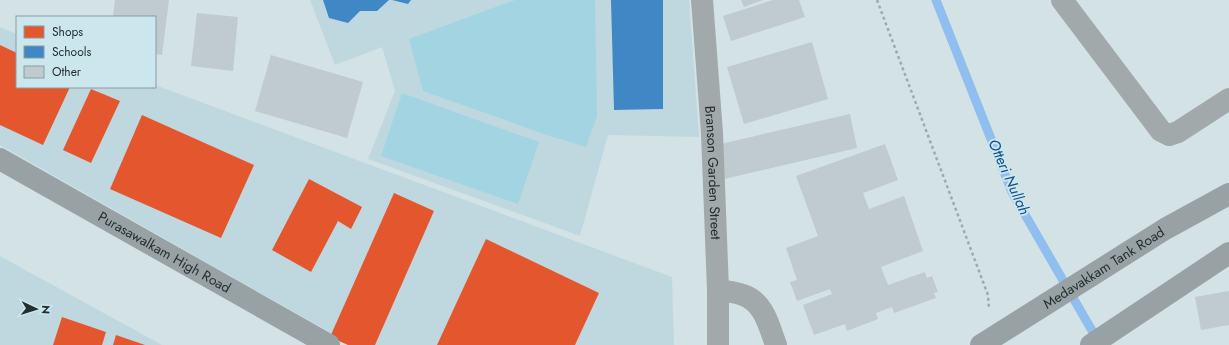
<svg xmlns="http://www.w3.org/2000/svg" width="1229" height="345" font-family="Jost,sans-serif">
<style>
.built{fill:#bfd8df}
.green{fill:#a2d5e1}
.shops{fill:#e4572e}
.schools{fill:#3f88c5}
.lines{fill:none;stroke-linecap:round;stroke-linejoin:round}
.stream{stroke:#90beef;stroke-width:9}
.building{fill:#bfcbcf}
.path{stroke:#a1a9aa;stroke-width:2.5;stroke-dasharray:3 3;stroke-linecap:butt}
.minor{stroke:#a2a9aa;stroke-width:22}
.major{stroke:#98a2a4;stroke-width:22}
.labels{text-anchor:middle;stroke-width:4;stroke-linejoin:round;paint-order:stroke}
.street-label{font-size:14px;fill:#242f32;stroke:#cbe6ed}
.water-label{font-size:15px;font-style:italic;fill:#114f8c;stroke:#cbe6ed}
</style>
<rect width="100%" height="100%" fill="#d3e2e5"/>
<!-- built -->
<g class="built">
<polygon points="310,0 689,0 699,137 608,135 580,236 368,159 395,91 382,47 335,65"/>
<polygon points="0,27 17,34 17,87 155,87 155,85 672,277 674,345 352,345 0,145"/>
<polygon points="0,256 162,345 0,345"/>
</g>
<!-- green -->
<g class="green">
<polygon points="515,0 595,0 597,116 586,147 547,135 423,91 409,39"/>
<polygon points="402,93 539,142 518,204 381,156"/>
</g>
<!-- shops -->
<g class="shops">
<polygon points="0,45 17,53 17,87 70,87 43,145 0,125"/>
<polygon points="91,89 120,101 91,163 63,150"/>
<polygon points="142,115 254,165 221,238 110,189"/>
<polygon points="309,179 362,207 351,229 338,221 311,272 272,250"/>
<polygon points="394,193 434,211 375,345 348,345 330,337"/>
<polygon points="486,239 599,293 575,345 437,345"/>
<polygon points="62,317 106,332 102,345 53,345"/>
<polygon points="116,335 145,345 113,345"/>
</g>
<!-- schools -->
<g class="schools">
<polygon points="323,0 389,0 377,11 360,11 348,23 329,18"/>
<polygon points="392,0 411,0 408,4"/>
<polygon points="611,0 663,0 663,109 614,110"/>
</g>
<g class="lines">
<!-- stream -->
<polyline class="stream" points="936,0 1012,192 1098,341"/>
</g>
<!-- building -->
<g class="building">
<polygon points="115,0 169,0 162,55 155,54 155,17 113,17"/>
<polygon points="741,0 763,0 744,7"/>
<polygon points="773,0 799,0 805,17 731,41 723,16"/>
<polygon points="197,13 238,17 233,71 191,66"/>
<polygon points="812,42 828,99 744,124 727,67"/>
<polygon points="271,55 363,82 347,138 255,111"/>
<polygon points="850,114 857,148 724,179 716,145"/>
<polygon points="885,144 898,180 863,193 869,209 904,196 923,251 881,267 888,285 925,272 927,278 932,276 938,292 934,293 936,298 894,313 892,307 876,313 878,319 847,331 845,324 814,335 803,305 832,294 830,289 797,301 790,282 797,280 786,248 818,236 796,176"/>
<polygon points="1229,291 1229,325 1201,330 1195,297"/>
</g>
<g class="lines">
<!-- path -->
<polyline class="path" points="877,0 988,295 989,309"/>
<!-- minor -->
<g class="minor">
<path id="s1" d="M702,0L712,133L718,290V345"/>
<polyline points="1062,0 1161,131 1169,135 1178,132 1229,99"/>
<path d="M718,290C726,291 735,292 743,295C764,302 769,326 776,345"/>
</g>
<!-- major -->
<g class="major">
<path id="s2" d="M0,159L329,345"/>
<path id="s3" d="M981,345L1165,229L1229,194"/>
<polyline points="1091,345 1229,253"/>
</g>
</g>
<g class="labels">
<!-- street labels -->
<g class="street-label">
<text dy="5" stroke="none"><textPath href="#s1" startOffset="173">Branson Garden Street</textPath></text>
<text dy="5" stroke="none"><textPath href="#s2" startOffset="189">Purasawalkam High Road</textPath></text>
<text dy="5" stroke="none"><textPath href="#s3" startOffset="145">Medavakkam Tank Road</textPath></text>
</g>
<!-- water labels -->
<g class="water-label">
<text transform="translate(1009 177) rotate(66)" y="5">Otteri Nullah</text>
</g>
</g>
<!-- legend -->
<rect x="16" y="16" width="140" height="72" fill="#cbe6ed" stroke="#889da2"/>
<rect x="24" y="26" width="20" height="12" fill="#e4572e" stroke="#889da2"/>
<text x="52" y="36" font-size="12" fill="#242f32">Shops</text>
<rect x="24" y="46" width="20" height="12" fill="#3f88c5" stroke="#889da2"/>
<text x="52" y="56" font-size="12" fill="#242f32">Schools</text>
<rect x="24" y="66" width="20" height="12" fill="#bfcbcf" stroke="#889da2"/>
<text x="52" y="76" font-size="12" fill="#242f32">Other</text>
<!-- north arrow -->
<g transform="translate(36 309) rotate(94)" stroke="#cbe6ed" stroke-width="3" paint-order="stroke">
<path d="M0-3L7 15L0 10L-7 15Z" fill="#242f32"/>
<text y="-6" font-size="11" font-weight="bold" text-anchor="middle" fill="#242f32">N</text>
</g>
</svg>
